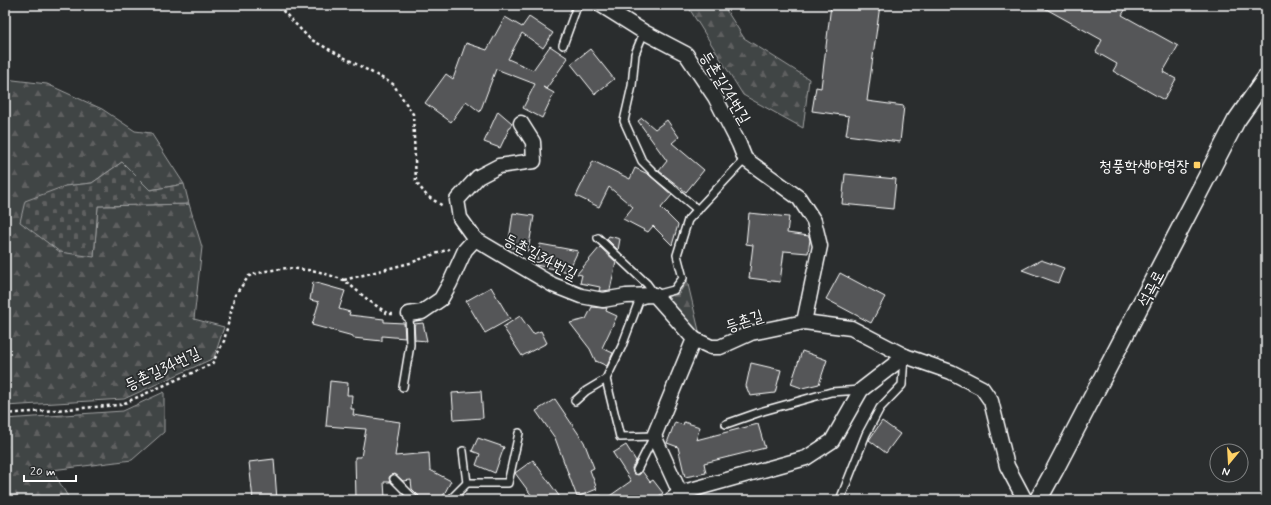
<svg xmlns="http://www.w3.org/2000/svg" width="1271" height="505" font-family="Mynerve,'Poor Story',sans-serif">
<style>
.forest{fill:url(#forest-firs);stroke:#a0a2a2}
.cemetery{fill:url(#cemetery-stones);stroke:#a0a2a2}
.building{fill:#555758;stroke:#fff}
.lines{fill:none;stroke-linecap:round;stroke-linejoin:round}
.service-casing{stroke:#fff;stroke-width:10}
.minor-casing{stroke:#fff;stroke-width:17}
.tertiary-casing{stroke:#fff;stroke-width:20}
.path{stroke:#fff;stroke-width:2.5;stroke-dasharray:3 3;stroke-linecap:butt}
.service{stroke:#2a2d2e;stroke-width:7}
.minor{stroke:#2a2d2e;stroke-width:14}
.tertiary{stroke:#2a2d2e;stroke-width:17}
.poi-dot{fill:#ffd166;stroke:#2a2d2e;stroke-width:1.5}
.labels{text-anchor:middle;stroke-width:3.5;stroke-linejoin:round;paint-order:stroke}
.street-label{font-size:16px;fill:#fff;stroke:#2a2d2e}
.poi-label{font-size:16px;fill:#fff;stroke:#2a2d2e;text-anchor:end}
</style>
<defs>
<pattern id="forest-firs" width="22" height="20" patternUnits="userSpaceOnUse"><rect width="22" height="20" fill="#414445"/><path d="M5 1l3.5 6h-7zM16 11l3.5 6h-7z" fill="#5e6061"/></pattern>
<pattern id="cemetery-stones" width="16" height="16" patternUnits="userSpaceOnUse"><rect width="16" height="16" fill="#414445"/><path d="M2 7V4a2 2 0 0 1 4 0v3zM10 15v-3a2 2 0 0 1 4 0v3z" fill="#5e6061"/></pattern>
</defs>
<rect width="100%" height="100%" fill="#2a2d2e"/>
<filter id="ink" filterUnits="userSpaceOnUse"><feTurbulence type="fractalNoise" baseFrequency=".025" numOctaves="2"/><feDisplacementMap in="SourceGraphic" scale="8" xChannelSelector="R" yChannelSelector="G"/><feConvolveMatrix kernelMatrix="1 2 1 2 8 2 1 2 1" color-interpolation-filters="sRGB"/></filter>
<g filter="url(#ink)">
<!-- forest -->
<g class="forest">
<polygon points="687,5 723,5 744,38 809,79 803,128 743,95"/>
<polygon points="5,79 47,84 102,109 135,131 151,133 184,184 150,190 122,162 92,183 65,186 94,257 98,206 189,204 202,247 194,319 224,327 214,358 124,399 5,406"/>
<polygon points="687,280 700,335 665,297 679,294"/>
<polygon points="164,392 164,432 132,460 52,470 70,500 5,500 5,419 123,411"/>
</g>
<!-- cemetery -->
<polygon class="cemetery" points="122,162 150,190 184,184 189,204 98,206 94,257 60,252 20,222 25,201 65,186 92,183"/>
<!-- building -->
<g class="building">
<polygon points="831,5 880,5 867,101 904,106 900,142 846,135 849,116 812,111 816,87 821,88"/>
<polygon points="1039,5 1128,5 1122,15 1178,46 1163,72 1176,79 1164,100 1113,71 1117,64 1096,52 1102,40"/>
<polygon points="505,17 522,27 529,17 553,33 543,48 522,33 508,59 533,70 550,46 568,58 546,89 543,87 554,93 542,118 523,108 535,84 496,69 480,112 466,101 451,122 425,103 446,74 453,79 466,43 487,50"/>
<polygon points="590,49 614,79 595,94 571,64"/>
<polygon points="498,111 512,123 500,148 484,142"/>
<polygon points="642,118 655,129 667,120 679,137 672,143 704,170 686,192 659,171 667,161 638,121"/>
<polygon points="593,161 630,179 635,168 648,174 672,195 661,208 678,225 672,245 653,226 648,232 623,219 633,207 609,187 599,207 576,196"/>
<polygon points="845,174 896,179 893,209 842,204"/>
<polygon points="513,213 534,216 528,251 508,247"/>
<polygon points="749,213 789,217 787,233 809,236 810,240 808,253 784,251 780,282 749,278 753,245 746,244"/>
<polygon points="609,236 620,239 618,250 607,239"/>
<polygon points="540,244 578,251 568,272 536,265"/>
<polygon points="600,247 616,262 610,290 603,291 599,291 600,287 580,283 582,275 577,274"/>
<polygon points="1041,260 1064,268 1058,283 1022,270"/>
<polygon points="840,273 885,297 871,323 826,299"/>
<polygon points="313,282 345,291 339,309 350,312 349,315 384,319 384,322 404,323 405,338 382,336 382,341 353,338 353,336 312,325 319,302 310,300"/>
<polygon points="491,287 510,319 485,333 466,301"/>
<polygon points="592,307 602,308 607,308 606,311 617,316 602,348 613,353 607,366 596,361 596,362 590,349 570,323 586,319"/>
<polygon points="520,316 533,334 541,331 547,343 522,356 503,327"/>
<polygon points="423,323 427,341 415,340 414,324"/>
<polygon points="802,351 827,360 819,384 802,388 791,384"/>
<polygon points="751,363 781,370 775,393 750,396 746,386"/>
<polygon points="330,381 348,383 347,395 352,395 351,409 354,409 353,415 400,422 395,456 429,453 430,470 451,481 441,500 420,500 419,496 412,489 411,480 403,481 395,474 390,476 389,478 390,482 384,482 385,498 356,499 355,457 361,457 366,429 326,426"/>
<polygon points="481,391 483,418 454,420 452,393"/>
<polygon points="555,399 584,442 594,468 590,470 597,489 577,497 555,438 536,411"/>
<polygon points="882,421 900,434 886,453 869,440"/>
<polygon points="675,422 683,425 684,422 700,427 696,440 758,424 765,448 704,463 706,473 685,477 678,447 667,443"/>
<polygon points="478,438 504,447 495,473 476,465 480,454 472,451"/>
<polygon points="626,445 636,461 632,468 633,473 638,475 640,474 642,471 650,482 653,480 663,493 654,500 604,500 631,481 613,453"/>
<polygon points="274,459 277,500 253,500 249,462"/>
<polygon points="533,460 562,500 535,500 515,473"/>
</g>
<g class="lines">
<defs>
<g id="service">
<polyline points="644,32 635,54 632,86 624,121 642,161 655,174 698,210"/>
<polyline points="563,45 576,9 579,5"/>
<polyline points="598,238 647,284 655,295"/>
<polyline points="403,387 410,345 409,314"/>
<polyline points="575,401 586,391 606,379"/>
<polyline points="726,424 763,411 831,392 861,390"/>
<polyline points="463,451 467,483"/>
<polyline points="637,470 654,436 620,437 606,379 622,346 639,301 655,295 674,290 683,278 677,255 688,220 745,159"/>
<polyline points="394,479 415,500"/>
<polyline points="450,500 467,483 508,483 519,433"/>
<polyline points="596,500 599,500"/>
<polyline points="840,500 866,434 880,408 902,385 904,358"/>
</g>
<g id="minor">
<polyline points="601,5 644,32 686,54 715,97 739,144 745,159 799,198 814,221 820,246 804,322"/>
<polyline points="521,123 533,142 534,161 499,166 478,177 457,200 460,218 475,239 553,285 581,296 603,300 626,296 655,295 694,339"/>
<polyline points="409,314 422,312 441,299 450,283 465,250 475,239"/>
<polyline points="680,493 806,458 832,441 861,390 905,356"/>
<polyline points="671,500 680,493 654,436 694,339 711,347 720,347 751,333 804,322 851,328 905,356 951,372 982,388 991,401 1007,466 1025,500"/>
</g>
<polyline id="tertiary" points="1038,500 1054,471 1236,121 1266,78"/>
</defs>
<!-- service casing -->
<use href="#service" class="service-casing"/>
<!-- minor casing -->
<use href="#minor" class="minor-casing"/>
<!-- tertiary casing -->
<use href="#tertiary" class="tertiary-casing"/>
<!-- path -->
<g class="path">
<polyline points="272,5 282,10 310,39 393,84 413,114 416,182 427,196 443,206"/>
<polyline points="344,280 410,263 449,249"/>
<polyline points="5,414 120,405 212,364 224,341 235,295 249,276 266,271 287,268 317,271 344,280 367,299 388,314 395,314"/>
</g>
<!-- service -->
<use href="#service" class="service"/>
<!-- minor -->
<use href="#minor" class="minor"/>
<!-- tertiary -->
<use href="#tertiary" class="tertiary"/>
</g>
</g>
<!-- markers -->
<rect class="poi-dot" x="1193" y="161" width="8" height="8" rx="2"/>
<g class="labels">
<!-- street labels -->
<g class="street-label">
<text transform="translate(726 87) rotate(59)" y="6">등촌길24번길</text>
<text transform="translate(541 256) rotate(28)" y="6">등촌길34번길</text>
<text transform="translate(1150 288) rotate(-62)" y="6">석곡로</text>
<text transform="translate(744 320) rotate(-18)" y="6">등촌길</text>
<text transform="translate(162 368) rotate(-25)" y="6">등촌길34번길</text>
</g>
<!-- poi labels -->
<g class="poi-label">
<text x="1189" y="171">청풍학생야영장</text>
</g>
</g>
<!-- margin -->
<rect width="1271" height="505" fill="none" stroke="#2a2d2e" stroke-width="20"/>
<rect x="10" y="10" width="1251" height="485" fill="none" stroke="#fff" stroke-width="1.5" filter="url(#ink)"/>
<!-- north arrow -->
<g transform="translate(1229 463) rotate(198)"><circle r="19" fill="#2a2d2e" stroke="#7f8182"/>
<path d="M0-3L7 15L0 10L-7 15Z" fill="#ffd166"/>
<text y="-6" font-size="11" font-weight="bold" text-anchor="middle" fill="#ffffff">N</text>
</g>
<!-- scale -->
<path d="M24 475v6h52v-6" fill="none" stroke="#ffffff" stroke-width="2"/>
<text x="30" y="475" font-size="12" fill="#ffffff" stroke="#2a2d2e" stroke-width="3" paint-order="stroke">20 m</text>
</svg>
